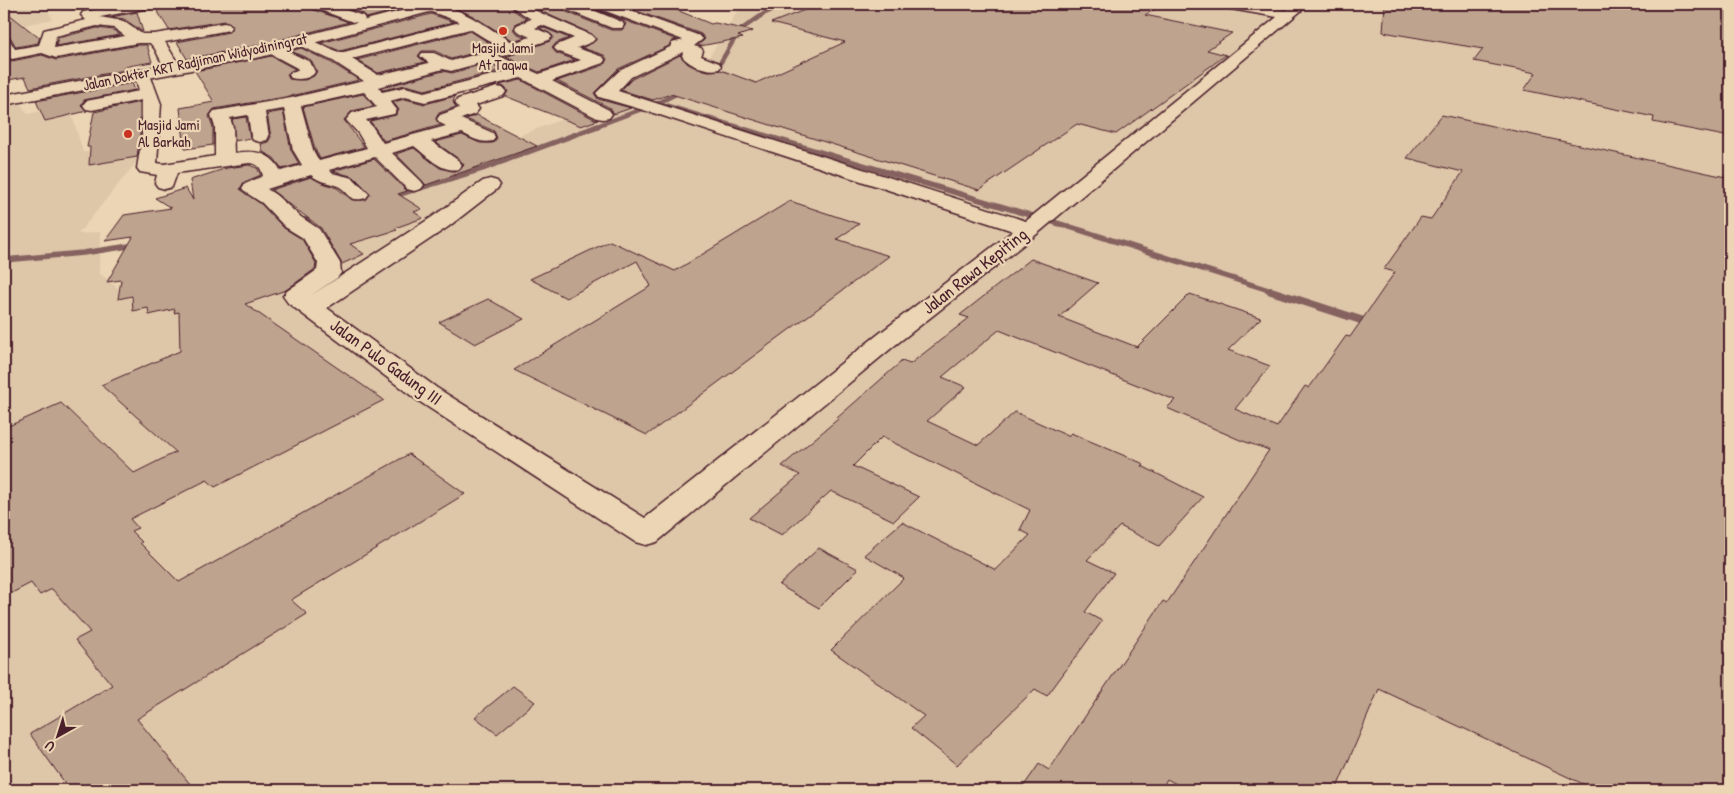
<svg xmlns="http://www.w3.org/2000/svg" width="1734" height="794" font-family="'Patrick Hand',sans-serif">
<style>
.built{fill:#dec6a9}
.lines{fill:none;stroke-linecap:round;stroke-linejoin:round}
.stream-far2{stroke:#85625e;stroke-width:4.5}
.stream-far1{stroke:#85625e;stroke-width:5.5}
.stream{stroke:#85625e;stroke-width:8}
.building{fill:#bea38e;stroke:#4a1f2b}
.minor-casing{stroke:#4a1f2b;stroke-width:3}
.major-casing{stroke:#4a1f2b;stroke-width:3}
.minor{fill:#ebd5b4;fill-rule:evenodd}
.major{fill:#ebd5b4;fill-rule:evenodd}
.poi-dot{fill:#c8321e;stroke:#ebd5b4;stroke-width:2}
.labels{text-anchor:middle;stroke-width:4.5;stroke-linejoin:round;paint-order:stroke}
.far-poi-label{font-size:15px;fill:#4a1f2b;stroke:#ebd5b4}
.far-street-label{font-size:15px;fill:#4a1f2b;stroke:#ebd5b4}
.street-label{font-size:18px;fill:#4a1f2b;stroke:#ebd5b4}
</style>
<rect width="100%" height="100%" fill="#ebd5b4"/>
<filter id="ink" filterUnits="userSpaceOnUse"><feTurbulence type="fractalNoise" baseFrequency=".02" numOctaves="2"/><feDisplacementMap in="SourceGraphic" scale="10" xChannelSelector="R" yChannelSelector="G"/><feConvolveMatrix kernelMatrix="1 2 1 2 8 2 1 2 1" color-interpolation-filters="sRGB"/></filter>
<g filter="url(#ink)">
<!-- built -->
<g class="built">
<polygon points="4,4 43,4 53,19 4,29"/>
<polygon points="752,4 1730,4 1730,790 4,790 4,85 6,85 28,114 69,105 83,152 146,150 78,234 100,232 99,273 144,309 315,248 345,232 461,158 704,65 737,12"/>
</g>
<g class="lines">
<!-- stream-far2 -->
<g class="stream-far2">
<polyline points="715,72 739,31 765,13 787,4"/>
<polyline points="658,103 737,127"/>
<polyline points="594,127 658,103 682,91"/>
</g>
<!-- stream-far1 -->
<g class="stream-far1">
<polyline points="733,126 1080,230 1275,292"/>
<polyline points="390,197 485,168 598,126"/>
<polyline points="271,227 319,217"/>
<polyline points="4,260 83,253 136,245"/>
</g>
<!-- stream -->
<polyline class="stream" points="1271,291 1370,323"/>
</g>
<!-- building -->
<g class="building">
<polygon points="76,4 118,4 82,11"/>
<polygon points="158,4 308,4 311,9 349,22 260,45 187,59 177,42 229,32 233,26 229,22 224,21 169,30 155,7"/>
<polygon points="334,4 421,4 366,18 364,14"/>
<polygon points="452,4 515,4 513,10 527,19 516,23 513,29 516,33 525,37 513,41 473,16 451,6"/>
<polygon points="552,4 562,4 564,11 611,30 622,30 626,24 623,20 597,10 677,40 672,41 669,46 618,69 594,93 598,99 631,108 614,114 610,108 557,81 604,65 607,59 604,55 582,48 596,40 592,34 540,11 548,9"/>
<polygon points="617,4 662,4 711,24 715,23 753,31 738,36 743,38 700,46 698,45 705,39 701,34"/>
<polygon points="820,4 1164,4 1145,15 1232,33 1207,50 1226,55 1116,134 1077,124 979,190 671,94 653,100 621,90 632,79 680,55 688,64 698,69 709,71 721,70 756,83 845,42 771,23"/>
<polygon points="1385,4 1730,4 1730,137 1653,122 1654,117 1524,90 1536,73 1474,61 1483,49 1383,32"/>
<polygon points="4,10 38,37 40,36 38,43 16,47 11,38 4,35"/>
<polygon points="137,12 143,32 124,19 111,17"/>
<polygon points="431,14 454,22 340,51 321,43"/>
<polygon points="542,27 569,38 556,43 552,48 556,53 575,60 539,72 506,57 550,41 553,36 540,28"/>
<polygon points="97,28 113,30 120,35 56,46 58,38"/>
<polygon points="470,31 496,47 493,51 488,49 451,59 435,51 422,51 418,56 425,62 378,73 357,60"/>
<polygon points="138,45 147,45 152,62 123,67 125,70 30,88 25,77 8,80 8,75 4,76 4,58 12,61 42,55 56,60"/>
<polygon points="301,48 332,63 359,80 291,96 214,109 209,116 213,127 213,145 185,149 180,108 214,102 195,71 271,56 295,69 287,74 289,79 305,80 314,76 317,71 311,60 291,51"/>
<polygon points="487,63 502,70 425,90 405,85 383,90 381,88 443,71 452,73"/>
<polygon points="521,80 596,120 598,120 581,126 505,96 508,91 504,87 499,85"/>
<polygon points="132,83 135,90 84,100 81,105 87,111 45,121 36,101"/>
<polygon points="363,94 374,106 352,111 344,120 364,147 320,159 315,149 303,107"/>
<polygon points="455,96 453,102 456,107 439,113 436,118 441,125 384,141 370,121 396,115 399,110 393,102 405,99 425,104"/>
<polygon points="140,102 140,137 137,157 89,165 90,147 87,147 94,112"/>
<polygon points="283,111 291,150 299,164 282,169 274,158 263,152 261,144 268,142 271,137 267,114"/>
<polygon points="477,115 537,146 426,185 396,154 414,148 440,168 452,171 459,171 464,165 460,160 435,142 462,135 480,143 493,143 497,138 494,131 466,119"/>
<polygon points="1442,115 1730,178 1730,790 1596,790 1379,689 1336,790 1187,790 1167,779 1161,790 1021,790 1039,764 1049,770 1163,601 1167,603 1269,450 1240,440 1167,408 1175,400 999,330 942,377 966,387 927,421 978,445 1015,412 1068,436 1071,433 1144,464 1142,466 1203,497 1159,546 1120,526 1087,560 1114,573 1085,612 1102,621 1047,696 1035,689 957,765 911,728 924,716 831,650 904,578 864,555 902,522 996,570 1030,535 1020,530 1030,510 882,437 853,466 919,497 894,521 831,491 782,535 749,518 800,475 782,466 838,419 837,418 902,361 910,364 969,318 960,315 1031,259 1098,283 1059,317 1137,347 1190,294 1261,318 1228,350 1270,366 1235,409 1277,427 1305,386 1309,388 1346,336 1350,337 1395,272 1384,269 1421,217 1431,219 1463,172 1407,158"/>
<polygon points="246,117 250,138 235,141 232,119"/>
<polygon points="374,159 407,191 398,194 422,209 414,212 423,218 395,228 397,230 350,244 364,254 342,264 321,228 271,190 311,177 320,182 337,188 352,200 366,200 370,193 354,177 333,171"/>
<polygon points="249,165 257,168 261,175 244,182 240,189 261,204 284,228 302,239 316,263 315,269 286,290 245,304 384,400 215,487 207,480 130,519 138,528 131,531 142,542 140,543 179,582 409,454 465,494 291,600 307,614 137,719 195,790 70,790 30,734 112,685 75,640 90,632 52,589 40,595 31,583 4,597 4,428 61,403 134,473 176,452 101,385 180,351 179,312 174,313 175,309 149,315 148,308 133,311 132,296 118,299 121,280 107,282 133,237 105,241 124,215 171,208 155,198 186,188 193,200 190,180 227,168"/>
<polygon points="790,201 859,224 837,239 889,256 647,435 514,370 651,286 637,261 566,298 530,279 610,241 675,271"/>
<polygon points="488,299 524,319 475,344 439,322"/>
<polygon points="819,548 858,569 819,608 779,585"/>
<polygon points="513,686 535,702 497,734 475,717"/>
</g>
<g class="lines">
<defs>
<g id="minor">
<path d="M127,4H156L149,8L100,17L123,21L142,34H154L224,23L229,24L231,27L229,30L224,31L165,42L177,62L175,65H163L155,49L150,43H138L56,58L42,53L12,59L4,56V37L9,39L15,49L39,45L44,30L86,20L81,15L83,12ZM97,26L114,28L125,36L54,48L56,36Z"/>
<polygon points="310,4 329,4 363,16 365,19 363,22 353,22 312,7"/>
<path d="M427,4C458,4 487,27 513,43L530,37L517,31L515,28L517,25L531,19L514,8L516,5L550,4L548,7L534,10L591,35L595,39L592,42L577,48L603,57L605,60L603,63L552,81L609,110L612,114L609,118L603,119L597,118L521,78L425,102L405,97L390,101L397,110L394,114L366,120L372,126L383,143L446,126L440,123L437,119L440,115L459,108L455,103L458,99L497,87L503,88L506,92L503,96L476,105L479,109L475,114L461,119L493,133L495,137L493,141C481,144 472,138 462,133L431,141L459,161L462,165L459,169C442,173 427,156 414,146L392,153L421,181L424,185L421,189L414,191L407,189L375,157L329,170L332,173L353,178L369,194L366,198C348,203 350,192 338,186C327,182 319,182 311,175L267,189L276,195L301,217L319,229L340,263L341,273L337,278L310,296L432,217L483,181L490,179L497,181L500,185L497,189L448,227L327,308L437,388L645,518L876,336L1013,231L660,115L599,97L596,93L619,71L670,47L672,43L683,40L595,7L593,4H612L700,36L703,39L694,46L701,48L703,51L701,56L719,63L721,66L719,69C708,72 688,65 682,56L683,52L631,77L618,91L1026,221L1277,17L1225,8L1220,7L1218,4H1248L1286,10L1294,4H1309L1037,234L894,346L657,542L646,545L635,542L417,400L288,303L283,296L287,291L317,270L318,263L303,238L285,227L262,203L245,192L242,188L245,184L263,176C261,168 258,163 249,163L177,173L172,187L165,189L158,187L155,183L157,175L140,172L137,168L142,137V100L92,110L86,109L83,105L86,101L139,91L135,75L137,72H149L161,104L157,163L164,164L215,156V127L211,115L214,111L291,98L364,81L333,61L296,44L293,41L296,38H306L340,53L460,22L426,10L424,7ZM542,25L574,38L557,45L554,48L557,51L581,60L539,74L488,51L451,61L434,53H422L420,56L429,63L378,75L352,59L470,29L499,47L495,51L497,54L503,56L549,40L552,37L549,34L535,28ZM487,61L508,71L425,92L405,87L382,92L378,87L443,69L451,71ZM364,92L377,107L352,113L346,120L358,133L367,148L319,161L313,150L301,106ZM284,109L293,150L302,165L281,171C271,152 255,150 234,153L233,127L230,118L248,115L251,136L253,140L260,142L267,140L269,136L265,112Z"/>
<polygon points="564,4 578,4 622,22 624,25 622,28 612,28 565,9"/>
<path d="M273,44L310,62L315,72C311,79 299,80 291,78L289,75L291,72L298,70L297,68L267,52L265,49L267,46Z"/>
</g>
<polygon id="major" points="428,4 450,4 448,7 261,57 4,105 4,95 260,47"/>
</defs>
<!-- minor casing -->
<use href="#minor" class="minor-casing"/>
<!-- major casing -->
<use href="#major" class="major-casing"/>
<!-- minor -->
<use href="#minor" class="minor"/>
<!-- major -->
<use href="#major" class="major"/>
</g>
</g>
<!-- markers -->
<g class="poi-dot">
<circle cx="503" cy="31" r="5"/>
<circle cx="128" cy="134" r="5"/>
</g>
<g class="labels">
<!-- far-poi labels -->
<g class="far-poi-label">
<text x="503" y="53">Masjid Jami<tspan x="503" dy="17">At Taqwa</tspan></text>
<text x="138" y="130" text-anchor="start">Masjid Jami<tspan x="138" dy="17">Al Barkah</tspan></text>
</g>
<!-- far-street labels -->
<g class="far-street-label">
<text transform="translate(195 62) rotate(-12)" y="5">Jalan Dokter KRT Radjiman Widyodiningrat</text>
</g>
<!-- street labels -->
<g class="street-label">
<text transform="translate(975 271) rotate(-38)" y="6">Jalan Rawa Kepiting</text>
<text transform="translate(386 362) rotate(36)" y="6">Jalan Pulo Gadung III</text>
</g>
</g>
<!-- margin -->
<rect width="1734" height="794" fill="none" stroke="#ebd5b4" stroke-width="20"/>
<rect x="10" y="10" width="1714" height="774" fill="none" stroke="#4a1f2b" stroke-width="2" filter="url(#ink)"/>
<!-- north arrow -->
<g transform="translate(58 736) rotate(219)" stroke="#ebd5b4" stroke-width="4" paint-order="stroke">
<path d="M0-4L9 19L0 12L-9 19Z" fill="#4a1f2b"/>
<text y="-8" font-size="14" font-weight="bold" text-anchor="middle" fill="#4a1f2b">U</text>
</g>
</svg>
